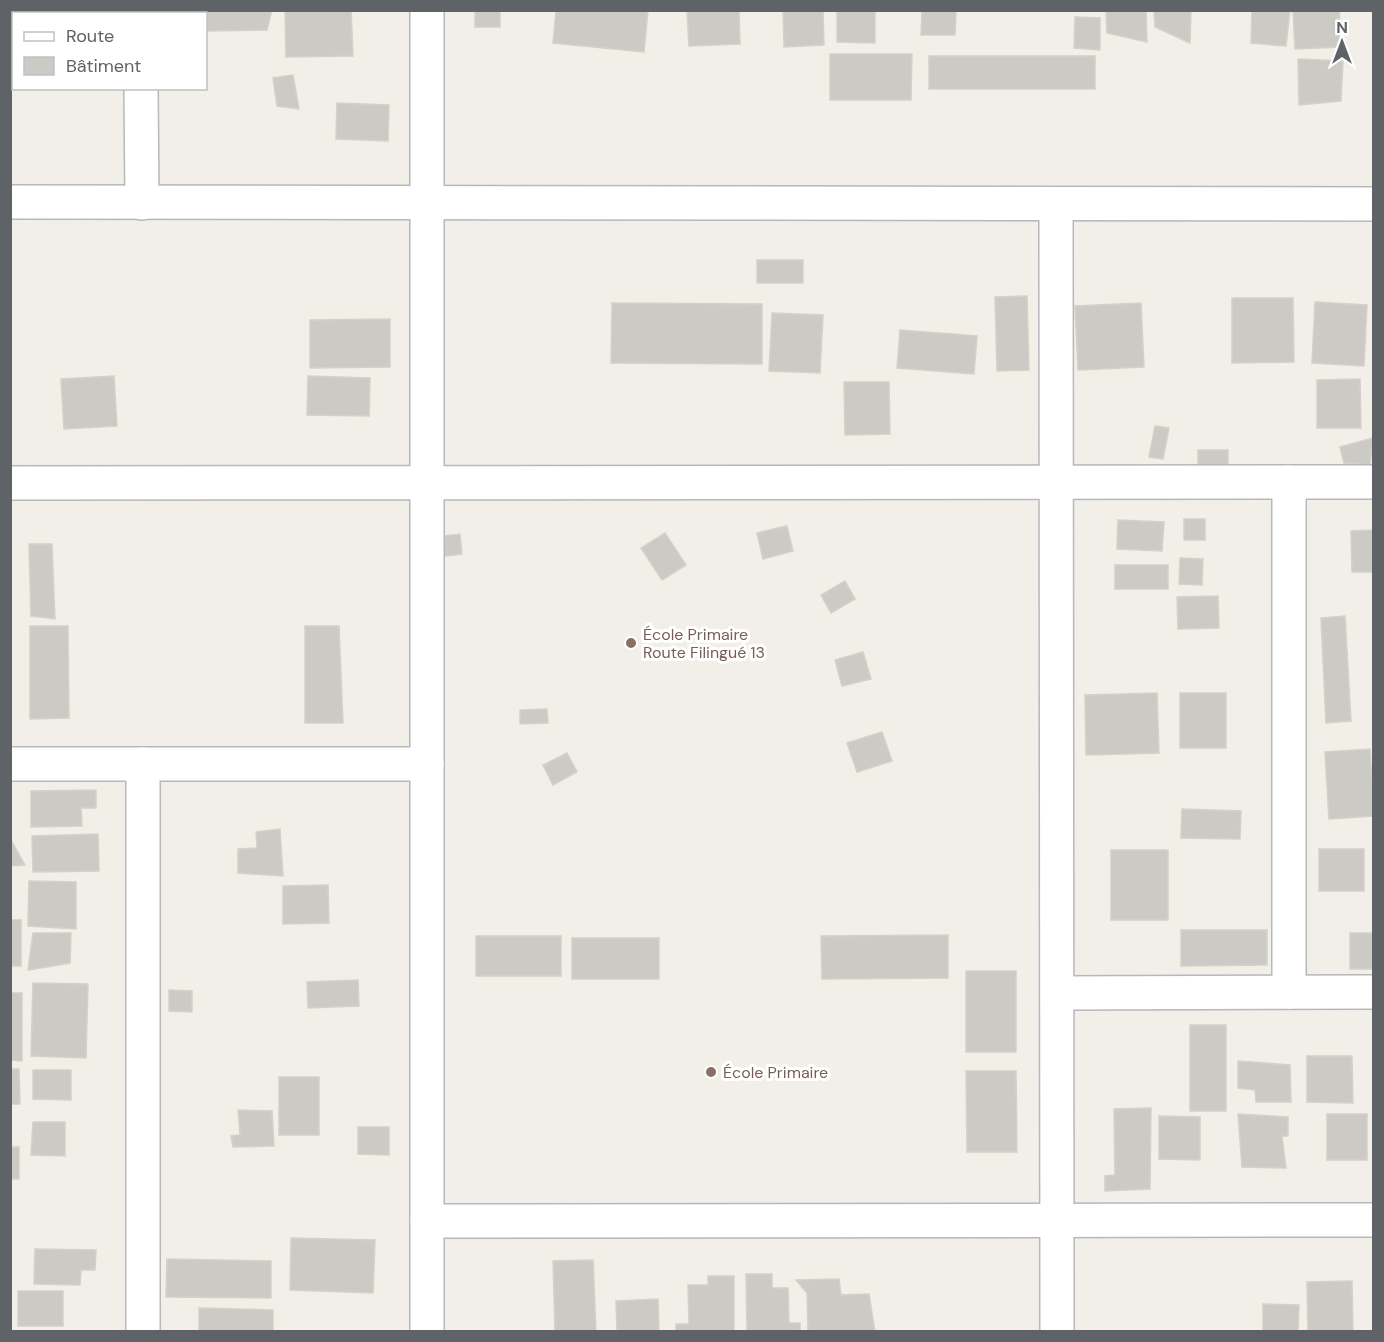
<svg xmlns="http://www.w3.org/2000/svg" width="1384" height="1342" font-family="'DM Sans',sans-serif">
<style>
.building{fill:#cccac5;stroke:#d6d1c6;stroke-width:1.5}
.lines{fill:none;stroke-linecap:round;stroke-linejoin:round}
.street-casing{stroke:#b5b8bc;stroke-width:36}
.street{stroke:#fff;stroke-width:33}
.education-dot{fill:#8d6e63;stroke:#fff;stroke-width:2}
.labels{text-anchor:middle;stroke-width:6;stroke-linejoin:round;paint-order:stroke}
.education-label{font-size:16px;fill:#785e54;stroke:#fff;text-anchor:start}
</style>
<rect width="100%" height="100%" fill="#f1efe8"/>
<!-- building -->
<g class="building">
<polygon points="157,10 272,10 267,30 206,31 206,14 157,14"/>
<polygon points="285,10 351,10 353,56 286,57"/>
<rect x="475" y="10" width="25" height="17"/>
<polygon points="556,10 648,10 644,52 553,43"/>
<polygon points="687,10 739,10 740,44 689,46"/>
<polygon points="783,10 823,10 824,45 784,47"/>
<polygon points="837,10 875,11 875,43 837,42"/>
<polygon points="922,10 956,10 955,35 921,35"/>
<polygon points="1106,10 1146,10 1147,42 1107,33"/>
<polygon points="1154,10 1191,10 1190,43 1155,27"/>
<polygon points="1252,10 1290,10 1286,46 1251,43"/>
<polygon points="1293,10 1339,10 1342,47 1295,49"/>
<polygon points="1075,17 1100,18 1100,50 1074,48"/>
<polygon points="830,54 912,54 911,100 830,100"/>
<rect x="929" y="56" width="166" height="33"/>
<polygon points="1298,59 1343,61 1341,101 1299,105"/>
<polygon points="293,75 299,109 277,106 273,78"/>
<polygon points="337,103 389,105 388,141 336,139"/>
<rect x="757" y="260" width="46" height="23"/>
<polygon points="1027,296 1029,370 997,371 995,297"/>
<polygon points="1232,298 1293,298 1294,362 1232,363"/>
<polygon points="1315,302 1367,305 1364,366 1312,363"/>
<polygon points="612,303 762,304 762,364 611,363"/>
<polygon points="1141,303 1144,367 1078,370 1075,306"/>
<polygon points="772,313 823,315 820,373 769,371"/>
<polygon points="390,319 390,367 310,368 310,320"/>
<polygon points="900,330 977,336 974,374 897,368"/>
<polygon points="114,376 117,426 64,429 61,379"/>
<polygon points="308,376 370,378 369,416 307,415"/>
<polygon points="1360,379 1361,428 1317,428 1317,380"/>
<polygon points="844,382 889,382 890,434 845,435"/>
<polygon points="1155,426 1169,428 1163,459 1149,457"/>
<polygon points="1373,438 1370,465 1344,463 1340,447"/>
<rect x="1198" y="450" width="30" height="16"/>
<rect x="1184" y="519" width="21" height="21"/>
<polygon points="1118,520 1164,522 1162,551 1117,549"/>
<polygon points="787,526 793,551 763,559 757,533"/>
<polygon points="1374,530 1374,572 1352,572 1351,531"/>
<polygon points="665,533 686,565 662,580 641,548"/>
<polygon points="460,534 462,554 438,557 436,537"/>
<polygon points="29,544 52,544 55,619 31,616"/>
<polygon points="1180,558 1203,559 1202,585 1179,584"/>
<rect x="1115" y="565" width="53" height="24"/>
<polygon points="845,581 855,599 831,613 821,595"/>
<polygon points="1218,596 1219,628 1178,629 1177,597"/>
<polygon points="1345,616 1351,721 1326,723 1321,618"/>
<polygon points="30,626 68,626 69,718 30,719"/>
<polygon points="305,626 339,626 343,723 305,723"/>
<polygon points="863,652 871,679 842,686 835,660"/>
<polygon points="1157,693 1159,753 1086,755 1085,695"/>
<rect x="1180" y="693" width="46" height="55"/>
<polygon points="547,709 548,723 520,724 520,710"/>
<polygon points="882,732 892,761 857,772 847,743"/>
<polygon points="1370,749 1374,816 1329,819 1325,752"/>
<polygon points="567,753 577,772 553,785 543,765"/>
<polygon points="96,790 96,808 81,808 82,826 31,827 31,791"/>
<polygon points="1182,809 1241,811 1240,839 1181,838"/>
<polygon points="280,829 283,876 238,873 238,849 257,848 256,832"/>
<polygon points="98,834 99,871 33,872 32,836"/>
<polygon points="10,838 25,865 10,866"/>
<rect x="1319" y="849" width="45" height="42"/>
<rect x="1111" y="850" width="57" height="70"/>
<polygon points="29,881 76,882 76,929 28,926"/>
<polygon points="328,885 329,923 283,924 283,886"/>
<rect x="10" y="920" width="11" height="46"/>
<polygon points="1181,930 1267,930 1267,965 1181,966"/>
<polygon points="33,933 71,933 70,963 28,970"/>
<rect x="1350" y="933" width="24" height="36"/>
<polygon points="948,935 948,978 822,979 821,936"/>
<rect x="476" y="936" width="85" height="40"/>
<rect x="572" y="938" width="87" height="41"/>
<rect x="966" y="971" width="50" height="81"/>
<polygon points="358,980 359,1006 308,1008 307,982"/>
<polygon points="33,983 88,984 86,1058 31,1056"/>
<polygon points="169,990 192,991 192,1012 169,1011"/>
<polygon points="10,993 22,993 22,1061 10,1060"/>
<rect x="1190" y="1025" width="36" height="86"/>
<polygon points="1307,1056 1352,1056 1353,1103 1307,1102"/>
<polygon points="1238,1061 1290,1065 1291,1102 1256,1102 1255,1090 1238,1088"/>
<polygon points="10,1069 19,1069 20,1104 10,1104"/>
<polygon points="33,1070 71,1070 71,1100 33,1099"/>
<polygon points="966,1071 1016,1071 1017,1152 967,1152"/>
<rect x="279" y="1077" width="40" height="58"/>
<polygon points="1151,1108 1150,1189 1105,1191 1105,1176 1115,1175 1114,1109"/>
<polygon points="238,1110 272,1111 274,1146 233,1147 231,1136 240,1135"/>
<polygon points="1238,1114 1288,1117 1288,1136 1282,1136 1286,1168 1242,1167"/>
<rect x="1327" y="1114" width="40" height="46"/>
<polygon points="1159,1116 1200,1117 1200,1160 1159,1159"/>
<polygon points="33,1122 65,1122 65,1156 31,1155"/>
<polygon points="358,1127 389,1127 389,1155 358,1154"/>
<rect x="10" y="1147" width="9" height="32"/>
<polygon points="291,1238 375,1240 373,1293 290,1290"/>
<polygon points="35,1249 96,1250 95,1270 81,1270 80,1285 34,1284"/>
<polygon points="167,1259 271,1261 271,1298 166,1297"/>
<polygon points="593,1260 596,1332 555,1332 553,1261"/>
<polygon points="746,1274 772,1274 772,1288 788,1288 789,1323 800,1323 800,1332 747,1332"/>
<polygon points="708,1276 734,1276 734,1332 676,1332 676,1324 689,1324 688,1285 708,1285"/>
<polygon points="839,1279 841,1295 869,1294 875,1332 808,1332 807,1293 796,1280"/>
<polygon points="1352,1281 1353,1332 1308,1332 1307,1282"/>
<rect x="18" y="1291" width="45" height="35"/>
<polygon points="658,1299 659,1332 617,1332 616,1301"/>
<polygon points="1263,1304 1299,1305 1298,1332 1263,1332"/>
<polygon points="199,1308 273,1310 273,1332 199,1332"/>
</g>
<g class="lines">
<defs>
<g id="street">
<polyline points="141,10 141,14"/>
<polyline points="427,10 427,1332"/>
<polyline points="141,88 142,203"/>
<polyline points="10,202 1374,204"/>
<polyline points="1056,204 1057,1332"/>
<polyline points="1289,482 1289,992"/>
<polyline points="10,483 1374,482"/>
<polyline points="10,764 427,764"/>
<polyline points="143,764 143,1332"/>
<polyline points="1057,993 1374,992"/>
<polyline points="427,1221 1374,1220"/>
</g>
</defs>
<!-- street casing -->
<use href="#street" class="street-casing"/>
<!-- street -->
<use href="#street" class="street"/>
</g>
<!-- markers -->
<g class="education-dot">
<circle cx="631" cy="643" r="6"/>
<circle cx="711" cy="1072" r="6"/>
</g>
<g class="labels">
<!-- education labels -->
<g class="education-label">
<text x="643" y="640">École Primaire<tspan x="643" dy="18">Route Filingué 13</tspan></text>
<text x="723" y="1078">École Primaire</text>
</g>
</g>
<!-- border -->
<rect width="1384" height="1342" fill="none" stroke="#5f6368" stroke-width="24"/>
<!-- legend -->
<rect x="12" y="12" width="195" height="78" fill="#ffffff" stroke="#bfc1c3" stroke-width="1.5"/>
<rect x="24" y="32" width="30" height="9" fill="#ffffff" stroke="#bfc1c3" stroke-width="1.5"/>
<text x="66" y="42" font-size="18" fill="#5f6368">Route</text>
<rect x="24" y="57" width="30" height="18" fill="#cccac5" stroke="#bfc1c3" stroke-width="1.5"/>
<text x="66" y="72" font-size="18" fill="#5f6368">Bâtiment</text>
<!-- north arrow -->
<g transform="translate(1342 42)" stroke="#ffffff" stroke-width="4.5" paint-order="stroke">
<path d="M0-4.5L10 22L0 15L-10 22Z" fill="#5f6368"/>
<text y="-9" font-size="16" font-weight="bold" text-anchor="middle" fill="#5f6368">N</text>
</g>
</svg>
